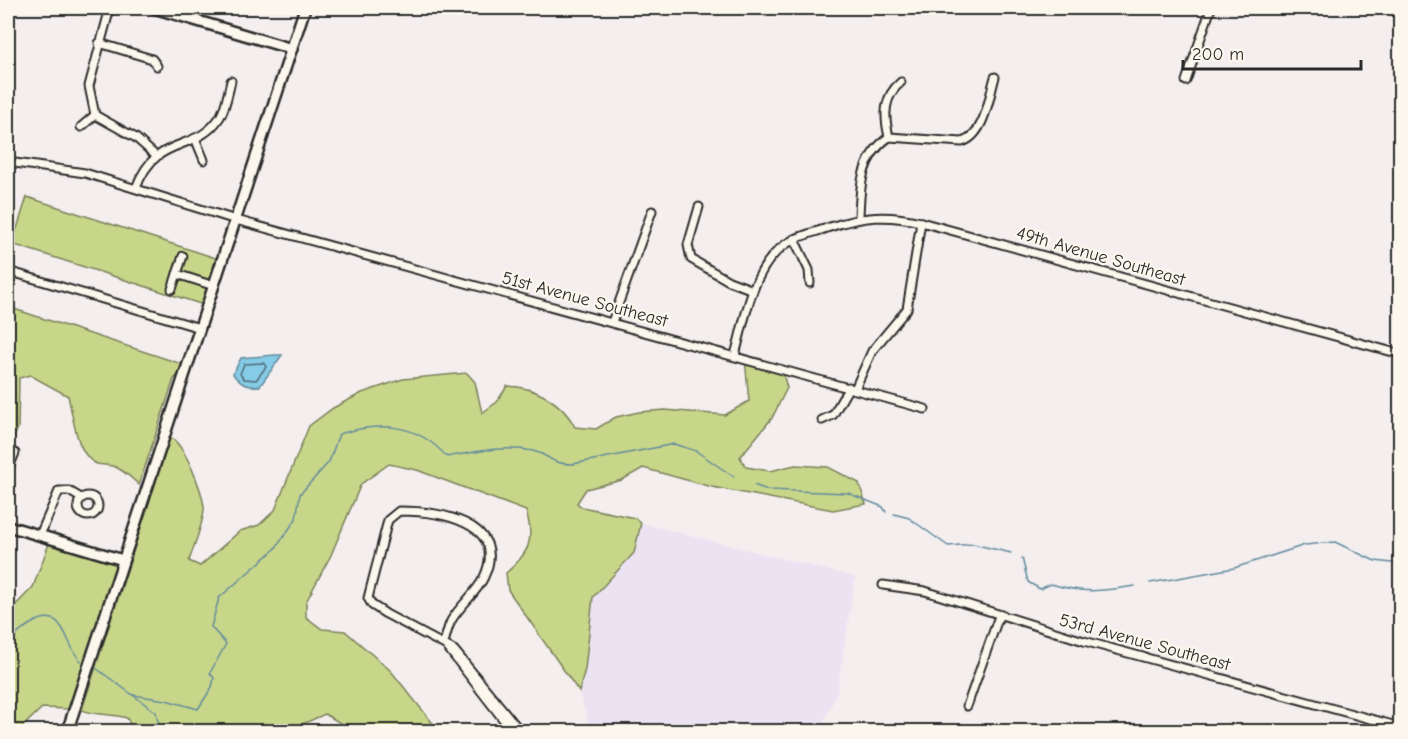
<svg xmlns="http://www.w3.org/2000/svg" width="1408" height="739" font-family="'Comic Neue',sans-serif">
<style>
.built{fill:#ebe3f2}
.green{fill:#c8d68a;stroke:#7a805a;stroke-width:1.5}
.water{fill:#86cbe7;stroke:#628b9c;stroke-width:1.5}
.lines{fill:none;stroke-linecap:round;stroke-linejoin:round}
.shore{stroke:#4f6b76;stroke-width:1.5}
.stream{stroke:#628b9c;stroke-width:1.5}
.street-casing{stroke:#2b2b2b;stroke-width:11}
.secondary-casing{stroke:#2b2b2b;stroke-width:14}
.street{stroke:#fbf7ec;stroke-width:7}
.secondary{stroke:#fbf7ec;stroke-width:9}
.labels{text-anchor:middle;stroke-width:4.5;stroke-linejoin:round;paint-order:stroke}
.street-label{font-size:18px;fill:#2b2b2b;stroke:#fbf7ec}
</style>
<rect width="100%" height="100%" fill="#f4eeef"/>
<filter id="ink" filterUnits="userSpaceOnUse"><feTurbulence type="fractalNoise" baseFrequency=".0167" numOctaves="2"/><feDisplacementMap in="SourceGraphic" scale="12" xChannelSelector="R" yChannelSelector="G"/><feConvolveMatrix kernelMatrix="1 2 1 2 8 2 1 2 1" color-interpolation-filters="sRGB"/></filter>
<g filter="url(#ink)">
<!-- built -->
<polygon class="built" points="641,523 855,577 837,693 819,731 591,731 579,692 585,669 593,597 634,553"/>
<!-- green -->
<g class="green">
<polygon points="27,197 222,260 207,306 12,244"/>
<path d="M8,307L188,366L174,379L139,485C131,478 122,468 112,466C107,465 102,465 97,464C76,456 73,415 68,396L30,375L19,378L18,428L8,451Z"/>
<path d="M745,359L782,369L787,388L772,418L740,457L746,467L770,471L795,465L828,467L859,483L866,504L833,510L712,487L643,468L622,480L586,489L577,503L582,507L635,518L641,523L634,553L593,597L585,669L579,692L508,590L506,573C529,553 535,541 526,511L417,470L389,464L361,484L331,555L306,602V617L322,629L345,631L391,671L439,731H351L349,728L325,714L287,731H134L127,718C112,713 96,716 82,710L170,437C185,445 202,490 204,507C205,519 193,548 189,561L200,566L240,531L259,525L275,510L309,426L333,408L362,393L403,379L467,373L475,382L482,413L497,402L507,386C536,387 562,402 575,427L596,429L616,417L639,412L665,410L725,415L749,401Z"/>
<polygon points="50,541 117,562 69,709 42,708 18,731 8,732 8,613 33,587"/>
</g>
<!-- water -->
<path class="water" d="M275,355H282L260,386C247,387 241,385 233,374L241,358Z"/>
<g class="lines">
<!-- shore -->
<polygon class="shore" points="264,363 266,367 256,380 244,379 240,374 244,364"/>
<!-- stream -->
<g class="stream">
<polyline points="754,485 767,490 848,493 883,507 886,512"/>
<polyline points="894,514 909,518 948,546 973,544 1011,553"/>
<path d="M1022,558L1028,582L1040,589L1051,584C1084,594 1102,591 1135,586"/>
<polyline points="1150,583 1234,568 1305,545 1335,542 1375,561 1400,564"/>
<path d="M8,647C14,636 22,628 34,622C66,606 64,645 81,661"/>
<polyline points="93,666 156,712 160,732"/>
<path d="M133,695L166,700L198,709L212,687L214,678L210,673L226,644L211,627L219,598L275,549L296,519L300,494L329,462L339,434C381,422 416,422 447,457C475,452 504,445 533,451C551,455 548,464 573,464L674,444L696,451L734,477"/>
<polyline points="176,732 183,732"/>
</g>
<defs>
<g id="street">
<polyline points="192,19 195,8"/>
<polyline points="99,43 152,59 157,66"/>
<polyline points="1186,81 1211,8"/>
<polyline points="95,115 89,86 110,8"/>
<polyline points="95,115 136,138 156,156"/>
<polyline points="81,127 95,115"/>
<path d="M889,137L962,142C985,135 989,97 995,77"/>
<path d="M889,137C884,116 883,97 901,82"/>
<polyline points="195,138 204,160"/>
<polyline points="8,162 85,173 236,220 925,409"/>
<path d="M136,188C157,132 195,155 220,117C226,107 228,93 231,81"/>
<polyline points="699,207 688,245 691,259 729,281 753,290"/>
<path d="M859,217C860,185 861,157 889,137"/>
<polyline points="794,239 809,270 810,283"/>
<polyline points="183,256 177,274 214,286"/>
<polyline points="8,271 200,328"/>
<polyline points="172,289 177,274"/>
<polyline points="612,322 652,211"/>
<path d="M735,355C746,316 753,258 795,239C806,234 819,231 830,227C863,216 887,214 921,222L1400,354"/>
<polyline points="855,389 872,351 907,309 921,222"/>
<polyline points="822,420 833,415 849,387"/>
<polyline points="8,470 15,453"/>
<circle cx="88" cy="506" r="10"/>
<polyline points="40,535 59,491 69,491 81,498"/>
<polyline points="883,585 925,591 1084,641 1400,727"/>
<path d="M444,643C446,636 448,627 451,621C460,605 477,593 484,577C510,521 436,511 399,511L388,520L368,598L372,605L386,614L454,650L521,732"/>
<polyline points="447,647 513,732"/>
<polyline points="967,706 999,616"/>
</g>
<g id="secondary">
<polyline points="154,8 292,49"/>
<polyline points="8,526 123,560"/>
<polyline points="67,732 305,8"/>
</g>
</defs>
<!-- street casing -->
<use href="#street" class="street-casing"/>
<!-- secondary casing -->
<use href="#secondary" class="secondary-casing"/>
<!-- street -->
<use href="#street" class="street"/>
<!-- secondary -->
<use href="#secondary" class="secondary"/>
</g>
</g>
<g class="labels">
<!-- street labels -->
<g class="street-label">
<text transform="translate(1101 256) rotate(16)" y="6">49th Avenue Southeast</text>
<text transform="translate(585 299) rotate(15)" y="6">51st Avenue Southeast</text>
<text transform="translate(1145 642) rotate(15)" y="6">53rd Avenue Southeast</text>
</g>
</g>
<!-- margin -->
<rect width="1408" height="739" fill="none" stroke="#fbf7ec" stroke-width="30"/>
<rect x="15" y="15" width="1378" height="709" fill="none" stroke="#2b2b2b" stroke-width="2" filter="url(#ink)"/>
<!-- scale -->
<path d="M1183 60v9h178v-9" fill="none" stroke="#2b2b2b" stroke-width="3"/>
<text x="1192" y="60" font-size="18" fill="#2b2b2b" stroke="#fbf7ec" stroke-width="4.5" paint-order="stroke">200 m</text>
</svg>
